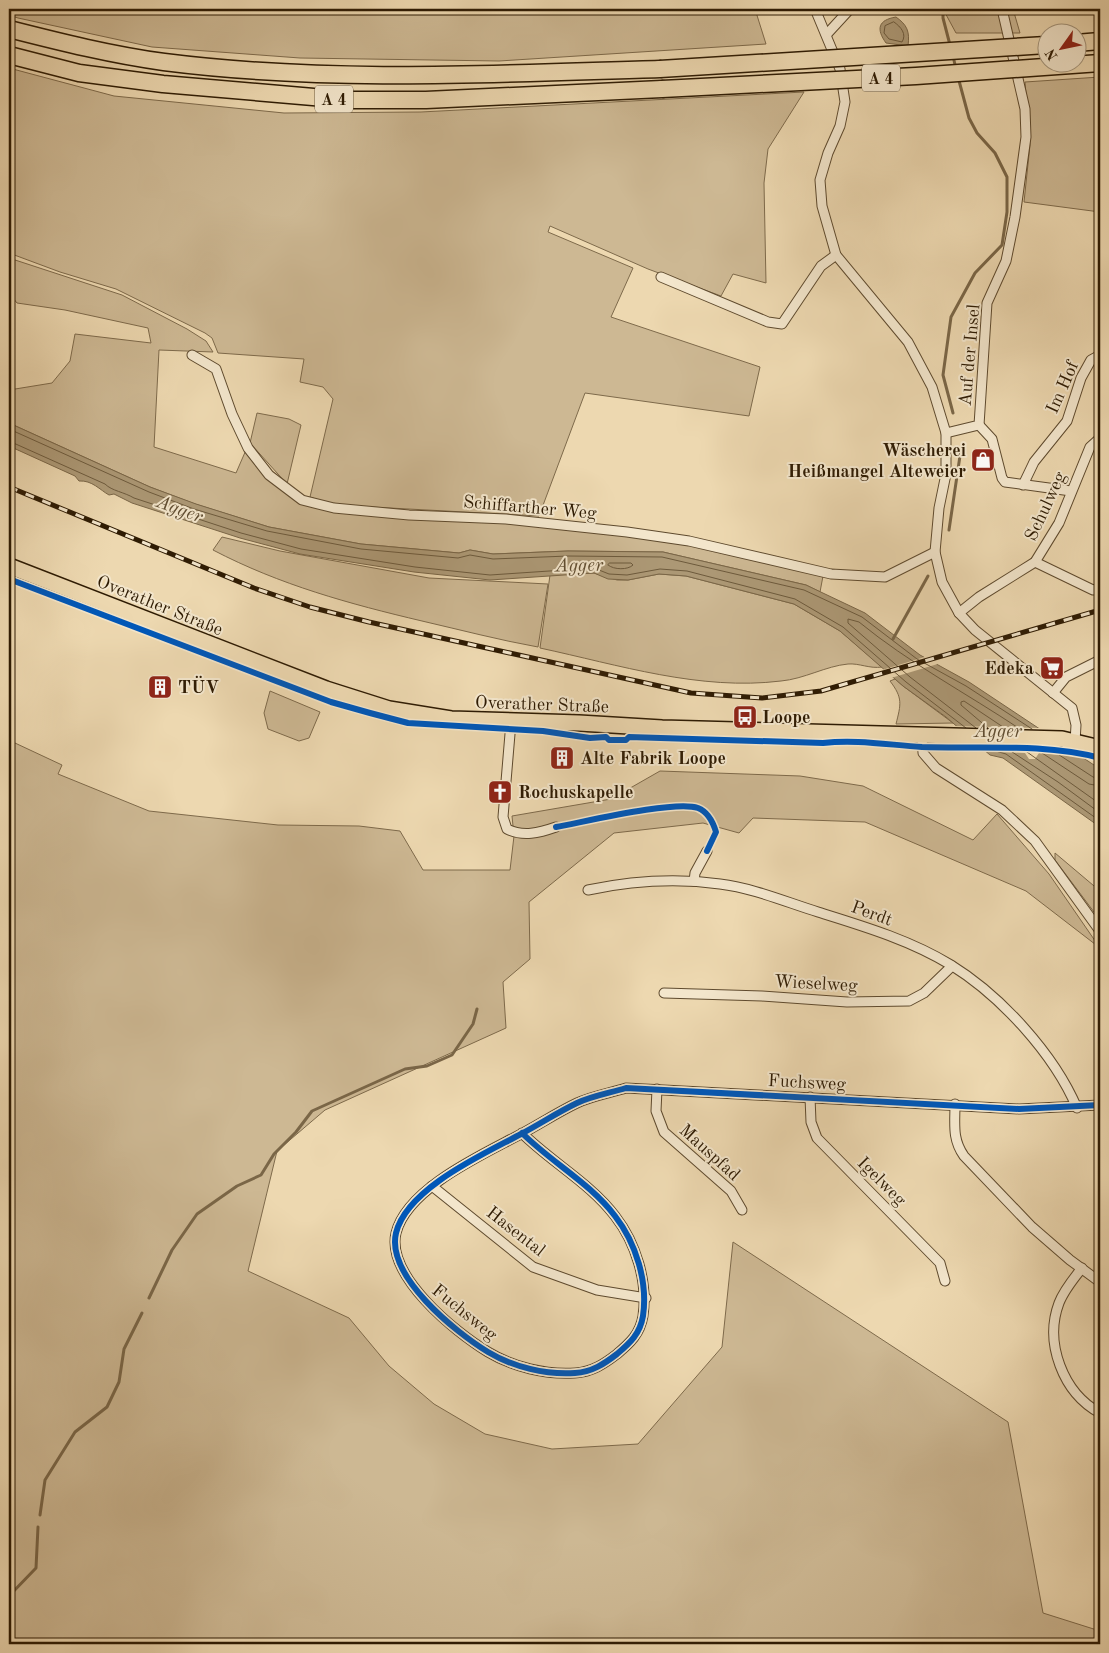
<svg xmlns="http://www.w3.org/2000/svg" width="1109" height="1653" font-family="'Old Standard TT',serif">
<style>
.green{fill:#cdb893;stroke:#7e6a4b}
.water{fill:#ac9875;stroke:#7a6647}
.pier{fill:#edd8b0}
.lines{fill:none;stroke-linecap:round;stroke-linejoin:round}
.shore{stroke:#6d5a3c;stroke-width:1}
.stream{stroke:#7a6647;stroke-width:3}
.minor-casing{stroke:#5e4a2e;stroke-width:11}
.primary-casing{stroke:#2e1b03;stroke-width:18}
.motorway-casing{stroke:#2e1b03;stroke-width:19}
.minor{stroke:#f3e6cc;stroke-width:9}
.primary{stroke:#edd8b0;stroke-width:15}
.motorway{stroke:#edd8b0;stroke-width:16}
.rail-casing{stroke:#2e1b03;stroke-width:5}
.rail{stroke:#f3e6cc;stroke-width:3;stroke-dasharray:9;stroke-linecap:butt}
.motorway-bridge-casing{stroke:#2e1b03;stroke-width:19;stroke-linecap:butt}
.motorway-bridge{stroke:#edd8b0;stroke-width:16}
.cycleway-casing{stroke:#f3e6cc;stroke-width:9}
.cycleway{stroke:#0057b8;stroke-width:6}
.labels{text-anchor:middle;stroke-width:4;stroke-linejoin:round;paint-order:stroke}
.shield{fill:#f3e6cc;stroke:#69583f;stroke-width:1}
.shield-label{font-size:16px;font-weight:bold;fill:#2e1b03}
.street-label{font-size:18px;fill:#2e1b03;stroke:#f3e6cc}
.poi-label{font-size:18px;font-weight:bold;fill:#2e1b03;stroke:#f3e6cc;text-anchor:start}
.water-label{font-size:19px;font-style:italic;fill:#604d31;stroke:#f3e6cc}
</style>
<rect width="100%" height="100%" fill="#edd8b0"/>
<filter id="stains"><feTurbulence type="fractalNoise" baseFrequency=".004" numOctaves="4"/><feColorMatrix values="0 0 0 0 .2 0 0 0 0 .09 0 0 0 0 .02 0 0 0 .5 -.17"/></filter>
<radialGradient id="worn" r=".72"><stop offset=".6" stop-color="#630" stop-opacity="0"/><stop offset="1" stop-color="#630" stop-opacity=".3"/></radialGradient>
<!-- green -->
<g class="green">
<polygon points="9,9 755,9 766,44 499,61 300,58 152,47 18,18 9,15"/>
<polygon points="943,9 1013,9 1020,33 956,33"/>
<polygon points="9,68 114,96 284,113 421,112 804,92 768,149 764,183 766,283 733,274 721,296 648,269 550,226 548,232 633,268 611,317 760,367 749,416 585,393 539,516 334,505 310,497 333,399 323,387 300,382 304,359 218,353 212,338 205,333 116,289 60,272 9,253"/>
<polygon points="1100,77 1100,212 1024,202 1030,145 1025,82"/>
<polygon points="9,258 122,295 187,329 206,341 213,352 159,350 154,447 236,473 246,450 301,502 626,534 685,544 823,576 820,592 806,585 663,552 568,551 493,554 470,550 459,553 361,544 269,527 195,504 150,487 9,423 9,390 52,383 70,361 75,334 151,343 148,328 65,310 17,303 9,293"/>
<polygon points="257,413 289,419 301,425 287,484 250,443"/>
<path d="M222,537L280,551L429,578L548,584L538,647C499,640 461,630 422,621C350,604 280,585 213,550Z"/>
<path d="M594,573L617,580H628L659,574L686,576L794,604L840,631L882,667C870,669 859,663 848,664C826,666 804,679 781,681C700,691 619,665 540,648L550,575Z"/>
<path d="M895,679L903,686L953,723L896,724C901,704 903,698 890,681Z"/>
<polygon points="270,691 320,712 309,738 299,741 268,729 264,713"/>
<polygon points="9,743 15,743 62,765 58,774 149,811 278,825 359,826 400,831 423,870 510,870 514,836 512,816 611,799 660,771 800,776 863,786 973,840 997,814 1049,874 1100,948 1026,891 865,822 753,818 739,833 703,823 614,833 529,902 530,959 503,982 506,1028 325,1110 277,1151 248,1271 349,1318 389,1366 434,1404 485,1434 552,1449 638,1444 722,1347 733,1242 1008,1422 1043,1613 1100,1631 1100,1644 9,1644"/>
<polygon points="1055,853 1100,891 1100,920 1055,860"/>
</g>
<!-- water -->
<g class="water">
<path d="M896,17C907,25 910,31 908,46L886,43C876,29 878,20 896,17Z"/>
<path d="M9,423L150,487L196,504L269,527L361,544L459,553L470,550L493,554L568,551L663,552L806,585L865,613L920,655L969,682L1100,769V827L1003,758L990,755L946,717L903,686L840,631L794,604L686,576L659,574L628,580L608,579L594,573L490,580L414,572L300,554L240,538L132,503L114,494L109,495C100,490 92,480 79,481L75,476L9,446Z"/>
</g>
<!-- pier -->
<g class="pier">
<polygon points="928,656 941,663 891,678 882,670"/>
<polygon points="952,726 1043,728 1088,757 1039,753 1035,759 1029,759 1025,753 981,751"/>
</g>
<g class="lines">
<!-- shore -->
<g class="shore">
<path d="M894,22C901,27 907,34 902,42L889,39L884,33L885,26Z"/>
<polyline points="9,429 149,492 194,509 267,531 361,549 458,558 470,555 493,559 568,556 662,557 804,590 862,617 917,659 966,686 1032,729"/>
<path d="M9,441L105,484C112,491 124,492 134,498L241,533L301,549L415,567L490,575L594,568L609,574L627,575L660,569L687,571L795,599L843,627L906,682L966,728"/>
<path d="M610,563H631L633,565C628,570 614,570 608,565Z"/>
<path d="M976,728L910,677L848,623V619L859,622C909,663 966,693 1020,729"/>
<polyline points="988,728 961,705 961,702 964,701 1006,729"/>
<polyline points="987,746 992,750 1006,754 1100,821"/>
<polyline points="1003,746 1058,782 1100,813"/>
<polyline points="1020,747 1100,804"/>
<polyline points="1033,747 1089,784 1100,786"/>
<polyline points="1047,747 1093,777 1100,779"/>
</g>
<!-- stream -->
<g class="stream">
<polyline points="943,9 943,18 950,45"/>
<polyline points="953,56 956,69"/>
<polyline points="953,413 943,375 951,317 975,273 1002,245 1007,212 1007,177 995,153 977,133 969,118 958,77"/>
<polyline points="949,530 961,449"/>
<polyline points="893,639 928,576"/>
<polyline points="149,1298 172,1250 197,1214 237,1186 261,1175 274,1154 296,1132 312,1111 405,1069 427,1066 452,1055 473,1024 477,1009"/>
<polyline points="40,1515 45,1480 75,1432 107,1407 119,1382 124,1349 142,1313"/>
<polyline points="9,1596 36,1568 38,1527"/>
</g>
<defs>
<g id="minor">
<polyline points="815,9 840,69 845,102 840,126 828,153 820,180 822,206 836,255 908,342 932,387 946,433 946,474 939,508 935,552 942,582 959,613 975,630 1072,708 1076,725 1075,742"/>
<polyline points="827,34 850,9"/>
<polyline points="661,277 768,322 782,324 821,266 836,255"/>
<polyline points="192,355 216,369 232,414 248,448 269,475 302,500 334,508 409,515 506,519 627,532 689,541 831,574 885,577 935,552"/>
<polyline points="979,425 992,439 1002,478 1005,482 1071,491"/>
<polyline points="946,433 979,425 987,303 1006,261 1015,217 1026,137 1025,109 1002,9"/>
<polyline points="1023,485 1034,462 1067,421 1081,378 1091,360 1100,355"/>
<polyline points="1035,562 1093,590 1100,589"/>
<polyline points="959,613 979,597 1035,562 1059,523 1090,447 1100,438"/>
<polyline points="1053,693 1066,677 1100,660"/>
<path d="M511,722L503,817L507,829C523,837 539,833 556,827"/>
<polyline points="922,736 923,753 936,768 1002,810 1035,841 1100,931"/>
<polyline points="694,881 695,873 707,851"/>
<path d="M588,890C631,881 676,878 720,884C753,888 786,902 818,912C863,926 910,940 951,965C1001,996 1054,1054 1077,1108"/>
<polyline points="664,993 762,996 847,1002 909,1001 924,993 952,966"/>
<polyline points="657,1089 656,1111 664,1132 731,1191 742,1210"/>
<polyline points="810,1097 811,1122 817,1138 940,1263 945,1281"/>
<path d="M955,1104C955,1124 952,1139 964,1156L1032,1227L1070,1260L1100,1282"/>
<path d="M522,1133C551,1162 590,1183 615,1216C636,1243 648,1282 643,1316C640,1334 630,1343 617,1354C604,1364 592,1372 575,1373C546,1375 513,1367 488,1352C455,1332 386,1276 396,1233C407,1188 484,1154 521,1134C540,1124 558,1112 577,1103C592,1096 610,1093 626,1088L1019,1109L1100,1105"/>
<polyline points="432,1186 533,1267 597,1290 646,1298"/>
<path d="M1082,1268C1074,1278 1064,1290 1059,1303C1044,1343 1063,1393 1100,1413"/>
</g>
<polyline id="primary" points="9,566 326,689 389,709 451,719 579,723 662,728 1062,739 1100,748"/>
<g id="motorway">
<path d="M9,29C60,42 112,55 164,62C329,83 495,74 660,69"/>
<polyline points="1076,43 1100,41"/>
<polyline points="9,55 79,73 163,84 348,100 426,100 662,89"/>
</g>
</defs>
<!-- minor casing -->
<use href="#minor" class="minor-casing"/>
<!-- primary casing -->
<use href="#primary" class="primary-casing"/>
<!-- motorway casing -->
<use href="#motorway" class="motorway-casing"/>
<!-- minor -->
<use href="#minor" class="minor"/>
<!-- primary -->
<use href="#primary" class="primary"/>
<!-- motorway -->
<use href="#motorway" class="motorway"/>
<defs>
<polyline id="rail" points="9,487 254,588 310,607 369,622 691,693 762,698 821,691 1100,610"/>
</defs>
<!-- rail casing -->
<use href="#rail" class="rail-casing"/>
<!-- rail -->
<use href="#rail" class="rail"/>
<defs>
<g id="motorway-bridge">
<polyline points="660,69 1046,45"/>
<polyline points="662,89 916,76 1100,63"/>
</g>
</defs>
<!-- motorway-bridge casing -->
<use href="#motorway-bridge" class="motorway-bridge-casing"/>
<!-- motorway-bridge -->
<use href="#motorway-bridge" class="motorway-bridge"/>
<defs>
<g id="cycleway">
<path d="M9,579L331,702L370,713L408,723L543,731L590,738L606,737L609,740H626L629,737L823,743C856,739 889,745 922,747C980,749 1044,743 1100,758"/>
<path d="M556,827C584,822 675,800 698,808C708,812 713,822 716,832L707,851"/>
<path d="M522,1133C551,1162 590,1183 615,1216C636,1243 648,1282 643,1316C640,1334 630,1343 617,1354C604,1364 592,1372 575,1373C546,1375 513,1367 488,1352C455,1332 386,1276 396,1233C407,1188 484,1154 521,1134C540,1124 558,1112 577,1103C592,1096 610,1093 626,1088L1019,1109L1100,1105"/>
</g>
</defs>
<!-- cycleway casing -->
<use href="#cycleway" class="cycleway-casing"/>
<!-- cycleway -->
<use href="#cycleway" class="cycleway"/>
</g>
<!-- icons -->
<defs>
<symbol id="shop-square" viewBox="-11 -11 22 22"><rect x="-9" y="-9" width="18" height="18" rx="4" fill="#8f2418" stroke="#f3e6cc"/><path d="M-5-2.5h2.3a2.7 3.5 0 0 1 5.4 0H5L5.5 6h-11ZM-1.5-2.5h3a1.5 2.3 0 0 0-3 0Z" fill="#fff"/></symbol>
<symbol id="supermarket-square" viewBox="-11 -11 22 22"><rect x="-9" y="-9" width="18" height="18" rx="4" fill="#8f2418" stroke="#f3e6cc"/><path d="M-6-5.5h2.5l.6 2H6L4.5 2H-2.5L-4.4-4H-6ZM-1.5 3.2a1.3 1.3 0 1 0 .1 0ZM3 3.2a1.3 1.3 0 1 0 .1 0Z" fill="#fff"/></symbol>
<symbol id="building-square" viewBox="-11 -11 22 22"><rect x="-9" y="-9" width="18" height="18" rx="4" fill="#8f2418" stroke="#f3e6cc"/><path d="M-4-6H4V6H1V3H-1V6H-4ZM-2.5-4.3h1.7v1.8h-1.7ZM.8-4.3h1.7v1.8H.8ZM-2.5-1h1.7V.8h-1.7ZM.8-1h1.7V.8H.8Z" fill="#fff"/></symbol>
<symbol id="bus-square" viewBox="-11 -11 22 22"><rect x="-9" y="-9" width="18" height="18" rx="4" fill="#8f2418" stroke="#f3e6cc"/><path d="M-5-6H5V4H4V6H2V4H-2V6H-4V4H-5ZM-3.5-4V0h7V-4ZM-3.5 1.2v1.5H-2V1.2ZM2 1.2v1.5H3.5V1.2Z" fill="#fff"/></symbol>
<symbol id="church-square" viewBox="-11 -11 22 22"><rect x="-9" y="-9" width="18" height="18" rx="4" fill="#8f2418" stroke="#f3e6cc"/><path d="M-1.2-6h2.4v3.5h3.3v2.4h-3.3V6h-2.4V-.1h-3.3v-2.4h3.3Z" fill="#fff"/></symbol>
</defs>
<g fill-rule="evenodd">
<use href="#shop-square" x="969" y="446" width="28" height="28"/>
<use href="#supermarket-square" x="1038" y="654" width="28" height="28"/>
<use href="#building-square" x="146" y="673" width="28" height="28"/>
<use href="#bus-square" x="731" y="703" width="28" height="28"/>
<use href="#building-square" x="548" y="744" width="28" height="28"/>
<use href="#church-square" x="486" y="778" width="28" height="28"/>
</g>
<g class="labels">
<!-- shield labels -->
<g class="shield">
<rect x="862" y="64.5" width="38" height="27" rx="4"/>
<rect x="315" y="85.5" width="38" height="27" rx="4"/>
</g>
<g class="shield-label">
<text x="881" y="84">A 4</text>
<text x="334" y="105">A 4</text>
</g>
<!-- street labels -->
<g class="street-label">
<text transform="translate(969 355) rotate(-85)" y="6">Auf der Insel</text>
<text transform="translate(1062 387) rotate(-66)" y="6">Im Hof</text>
<text transform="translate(1045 506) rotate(-65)" y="6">Schulweg</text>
<text transform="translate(530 507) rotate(5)" y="6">Schiffarther Weg</text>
<text transform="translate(160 605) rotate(22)" y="6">Overather Straße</text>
<text transform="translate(542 704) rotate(2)" y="6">Overather Straße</text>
<text transform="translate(872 913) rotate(20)" y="6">Perdt</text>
<text transform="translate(816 983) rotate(3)" y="6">Wieselweg</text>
<text transform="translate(807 1082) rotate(3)" y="6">Fuchsweg</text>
<text transform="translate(710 1152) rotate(42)" y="6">Mauspfad</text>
<text transform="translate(882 1181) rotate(45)" y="6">Igelweg</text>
<text transform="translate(516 1231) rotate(38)" y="6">Hasental</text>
<text transform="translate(465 1312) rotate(39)" y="6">Fuchsweg</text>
</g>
<!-- poi labels -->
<g class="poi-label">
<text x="966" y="456" text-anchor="end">Wäscherei<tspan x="966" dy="21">Heißmangel Alteweier</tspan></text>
<text x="1034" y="674" text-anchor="end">Edeka</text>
<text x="178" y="693">TÜV</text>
<text x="762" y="723">Loope</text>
<text x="580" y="764">Alte Fabrik Loope</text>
<text x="518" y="798">Rochuskapelle</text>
</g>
<!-- water labels -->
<g class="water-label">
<text transform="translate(180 508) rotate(20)" y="7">Agger</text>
<text transform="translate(579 564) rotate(-1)" y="7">Agger</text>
<text x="998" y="737">Agger</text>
</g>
</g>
<!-- margin -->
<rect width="1109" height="1653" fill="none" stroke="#edd8b0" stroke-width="30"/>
<rect x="10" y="10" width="1089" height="1633" fill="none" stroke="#2e1b03" stroke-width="2.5"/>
<rect x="15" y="15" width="1079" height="1623" fill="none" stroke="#2e1b03"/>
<!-- north arrow -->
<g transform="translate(1062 48) rotate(237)"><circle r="24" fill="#f3e6cc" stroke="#a4957c"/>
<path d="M0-4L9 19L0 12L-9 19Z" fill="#8f2418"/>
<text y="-8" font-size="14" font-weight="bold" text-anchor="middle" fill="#2e1b03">N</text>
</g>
<rect width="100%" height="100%" filter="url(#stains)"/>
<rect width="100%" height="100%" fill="url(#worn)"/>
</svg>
